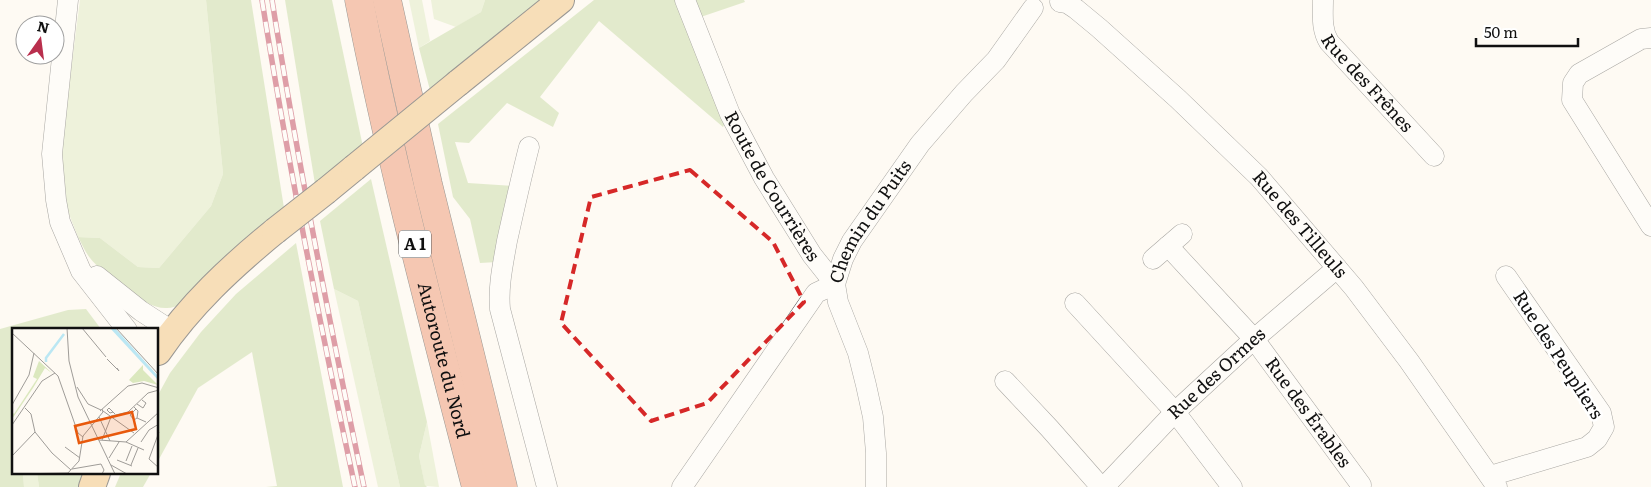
<svg xmlns="http://www.w3.org/2000/svg" width="1651" height="487" font-family="Literata,serif">
<style>
.green{fill:#dbe8be}
.forest{fill:#c2d89e}
.lines{fill:none;stroke-linecap:round;stroke-linejoin:round}
.minor-casing{stroke:#434343;stroke-width:21}
.major-casing{stroke:#212121;stroke-width:28}
.highway-casing{stroke:#212121;stroke-width:29}
.minor{stroke:#fff;stroke-width:20}
.major{stroke:#f0bc71;stroke-width:26}
.highway{stroke:#ec8b64;stroke-width:28}
.rail-casing{stroke:#b92f4d;stroke-width:5.5}
.rail{stroke:#fff;stroke-width:4;stroke-dasharray:11;stroke-linecap:butt}
.major-bridge-casing{stroke:#212121;stroke-width:28;stroke-linecap:butt}
.major-bridge{stroke:#f0bc71;stroke-width:26}
.marked{fill:none;stroke:#d62828;stroke-width:4;stroke-dasharray:10 6;stroke-linejoin:round}
.labels{text-anchor:middle;stroke-width:5;stroke-linejoin:round;paint-order:stroke}
.shield{fill:#fff;stroke:#585858;stroke-width:1}
.shield-label{font-size:16px;font-weight:bold;fill:#101010}
.street-label{font-size:18px;fill:#101010;stroke:#fff}
.inset-river{fill:none;stroke:#bbe7f3;stroke-width:2.5}
.inset-road{fill:none;stroke:#9f9c98;stroke-width:1}
.view{fill:#e8590c;fill-opacity:0.15;stroke:#e8590c;stroke-width:2.5}
.inset-edge{fill:none;stroke:#101010;stroke-width:2.5}
</style>
<rect width="100%" height="100%" fill="#fefaf3"/>
<!-- green -->
<g class="green">
<polygon points="80,0 206,0 223,174 211,206 159,268 138,267 100,238 78,237 67,209 61,170 63,132"/>
<polygon points="409,0 422,0 430,41 419,48"/>
<polygon points="431,0 485,0 481,12 456,27 434,19"/>
<polygon points="334,289 358,301 400,487 378,487"/>
<polygon points="427,422 439,487 425,486 419,456"/>
<polygon points="23,473 37,473 39,487 24,487"/>
</g>
<!-- forest -->
<g class="forest">
<path d="M206,0H251L284,208L182,304C177,306 172,308 167,308C145,310 103,274 90,258C85,252 82,244 78,237L100,238L138,267L159,268L211,206L223,174Z"/>
<polygon points="285,0 332,0 363,147 315,184"/>
<polygon points="485,0 545,0 431,94 419,48 481,12"/>
<polygon points="594,0 744,0 745,2 686,22 727,120 723,127 599,21 540,97 559,113 553,127 507,103 469,143 455,142 468,183 513,186 497,262 480,263 470,219 453,197 438,124"/>
<polygon points="371,179 427,422 419,456 425,485 427,487 400,487 358,301 334,289 320,221"/>
<polygon points="296,243 343,487 266,487 277,486 252,352 198,388 158,461 158,395 170,373 201,332 236,294"/>
<polygon points="86,309 101,329 14,330 14,356 12,356 14,473 23,473 24,487 0,487 0,329 68,310"/>
<polygon points="37,473 85,473 79,487 39,487"/>
<polygon points="121,473 151,473 143,487 115,487"/>
</g>
<g class="lines">
<defs>
<g id="minor">
<polyline points="68,0 52,154 56,200 60,222 81,271 127,330"/>
<path id="s1" d="M685,0L730,114L764,178L812,255L835,284L838,302L858,353L866,385L873,417L876,453V487"/>
<path id="s2" d="M1323,0C1323,15 1321,29 1329,42L1434,156"/>
<path id="s3" d="M1060,2L1067,3L1076,9L1099,28L1178,99L1259,177L1354,288L1409,361L1497,487"/>
<polyline points="1651,38 1641,39 1579,74 1573,83 1572,100 1651,226"/>
<path d="M529,147C521,178 514,210 507,241C503,264 498,286 500,309L547,487"/>
<path id="s4" d="M1168,246L1254,339L1361,485"/>
<polyline points="1153,259 1182,234"/>
<polyline points="97,276 141,311 172,331"/>
<path id="s5" d="M835,284L843,259L852,241L920,144L964,93L996,60L1033,8"/>
<polyline points="1075,303 1175,412 1232,487"/>
<polyline points="1005,381 1050,429 1101,487"/>
<polyline points="1490,476 1587,447 1597,439 1604,427 1601,413 1506,276"/>
<polyline points="682,487 816,293 835,284"/>
<path id="s6" d="M1104,487L1175,412L1254,339L1337,268"/>
</g>
<g id="major">
<polyline points="458,83 561,0"/>
<polyline points="326,191 354,168"/>
<path d="M158,352C190,305 231,267 275,231"/>
<polyline points="92,487 97,473"/>
</g>
<g id="highway">
<path id="s7" d="M359,0C391,164 434,325 476,487"/>
<polyline points="387,0 428,184 503,487"/>
</g>
</defs>
<!-- minor casing -->
<use href="#minor" class="minor-casing"/>
<!-- major casing -->
<use href="#major" class="major-casing"/>
<!-- highway casing -->
<use href="#highway" class="highway-casing"/>
<!-- minor -->
<use href="#minor" class="minor"/>
<!-- major -->
<use href="#major" class="major"/>
<!-- highway -->
<use href="#highway" class="highway"/>
<defs>
<g id="rail">
<path d="M262,0C288,163 320,325 355,487"/>
<path d="M272,0C298,163 330,325 364,487"/>
</g>
</defs>
<!-- rail casing -->
<use href="#rail" class="rail-casing"/>
<!-- rail -->
<use href="#rail" class="rail"/>
<defs>
<g id="major-bridge">
<polyline points="354,168 458,83"/>
<polyline points="275,231 326,191"/>
</g>
</defs>
<!-- major-bridge casing -->
<use href="#major-bridge" class="major-bridge-casing"/>
<!-- major-bridge -->
<use href="#major-bridge" class="major-bridge"/>
</g>
<!-- marked area -->
<path d="M0 0H1651V487H0ZM690,170L773,242L804,302L707,403L651,421L561,323L591,197Z" fill="#fefaf3" fill-opacity=".55" fill-rule="evenodd"/>
<path class="marked" d="M690,170L773,242L804,302L707,403L651,421L561,323L591,197Z"/>
<g class="labels">
<!-- shield labels -->
<rect class="shield" x="399" y="230.5" width="32" height="27" rx="4"/>
<g class="shield-label">
<text x="415" y="250">A 1</text>
</g>
<!-- street labels -->
<g class="street-label">
<text dy="6" stroke="none"><textPath href="#s2" startOffset="99">Rue des Frênes</textPath></text>
<text dy="6" stroke="none"><textPath href="#s1" startOffset="206">Route de Courrières</textPath></text>
<text dy="6" stroke="none"><textPath href="#s5" startOffset="72">Chemin du Puits</textPath></text>
<text dy="6" stroke="none"><textPath href="#s3" startOffset="329">Rue des Tilleuls</textPath></text>
<text transform="translate(1558 355) rotate(57)" y="6">Rue des Peupliers</text>
<text dy="6" stroke="none"><textPath href="#s7" startOffset="370">Autoroute du Nord</textPath></text>
<text dy="6" stroke="none"><textPath href="#s6" startOffset="160">Rue des Ormes</textPath></text>
<text dy="6" stroke="none"><textPath href="#s4" startOffset="218">Rue des Érables</textPath></text>
</g>
</g>
<!-- overview -->
<g transform="translate(12 328)">
<rect width="146" height="146" fill="#fefaf3"/>
<path d="M27,33L41,46L33,40L21,60L0,91V84L2,86L25,51L21,49ZM131,37V42L146,57L132,53L121,55L117,52Z" fill="#dbe8be"/>
<path d="M98,0H103L146,48V52Z" fill="#bbe7f3"/>
<path class="inset-river" d="M34,34V30L52,6"/>
<path class="inset-road" d="M55,0L57,33L66,69L103,146M70,0L94,29M104,0L147,47M0,5L46,48L66,105L71,109M95,31L107,43L105,40M65,59L76,76L89,82M125,76L131,80L134,75L130,72M0,77L17,47L22,25M122,79L126,83L125,90L134,94M13,80L19,86L23,104L40,125L59,142M124,81L118,87L122,92L125,90M88,83L116,58L130,55L147,60M91,83L122,105M101,84L98,85L95,82L97,80L103,86M99,88L116,84L136,65L147,62M87,89L98,113M0,97L30,53L43,45M147,104L137,131L147,140M87,112L114,114L132,122M90,112L99,89M114,114L147,84M129,114L137,102L147,96M53,119L68,130M0,128L23,104M97,130L107,114M105,132L120,138M114,133L120,118M99,137L115,146M119,137L126,120M60,141L89,136L92,142L90,146M0,146L56,145M55,146L67,133L71,108L91,84L90,81"/>
<path class="view" d="M120,84L124,101L67,115L63,98Z"/>
<rect width="146" height="146" class="inset-edge"/>
</g>
<!-- north arrow -->
<g transform="translate(40 40) rotate(14)"><circle r="24" fill="#ffffff" stroke="#9f9f9f"/>
<path d="M0-4L9 19L0 12L-9 19Z" fill="#b92f4d"/>
<text y="-8" font-size="14" font-weight="bold" text-anchor="middle" fill="#101010">N</text>
</g>
<!-- scale -->
<path d="M1476 38v8h102v-8" fill="none" stroke="#101010" stroke-width="2.5"/>
<text x="1484" y="38" font-size="15" fill="#101010" stroke="#ffffff" stroke-width="4" paint-order="stroke">50 m</text>
</svg>
